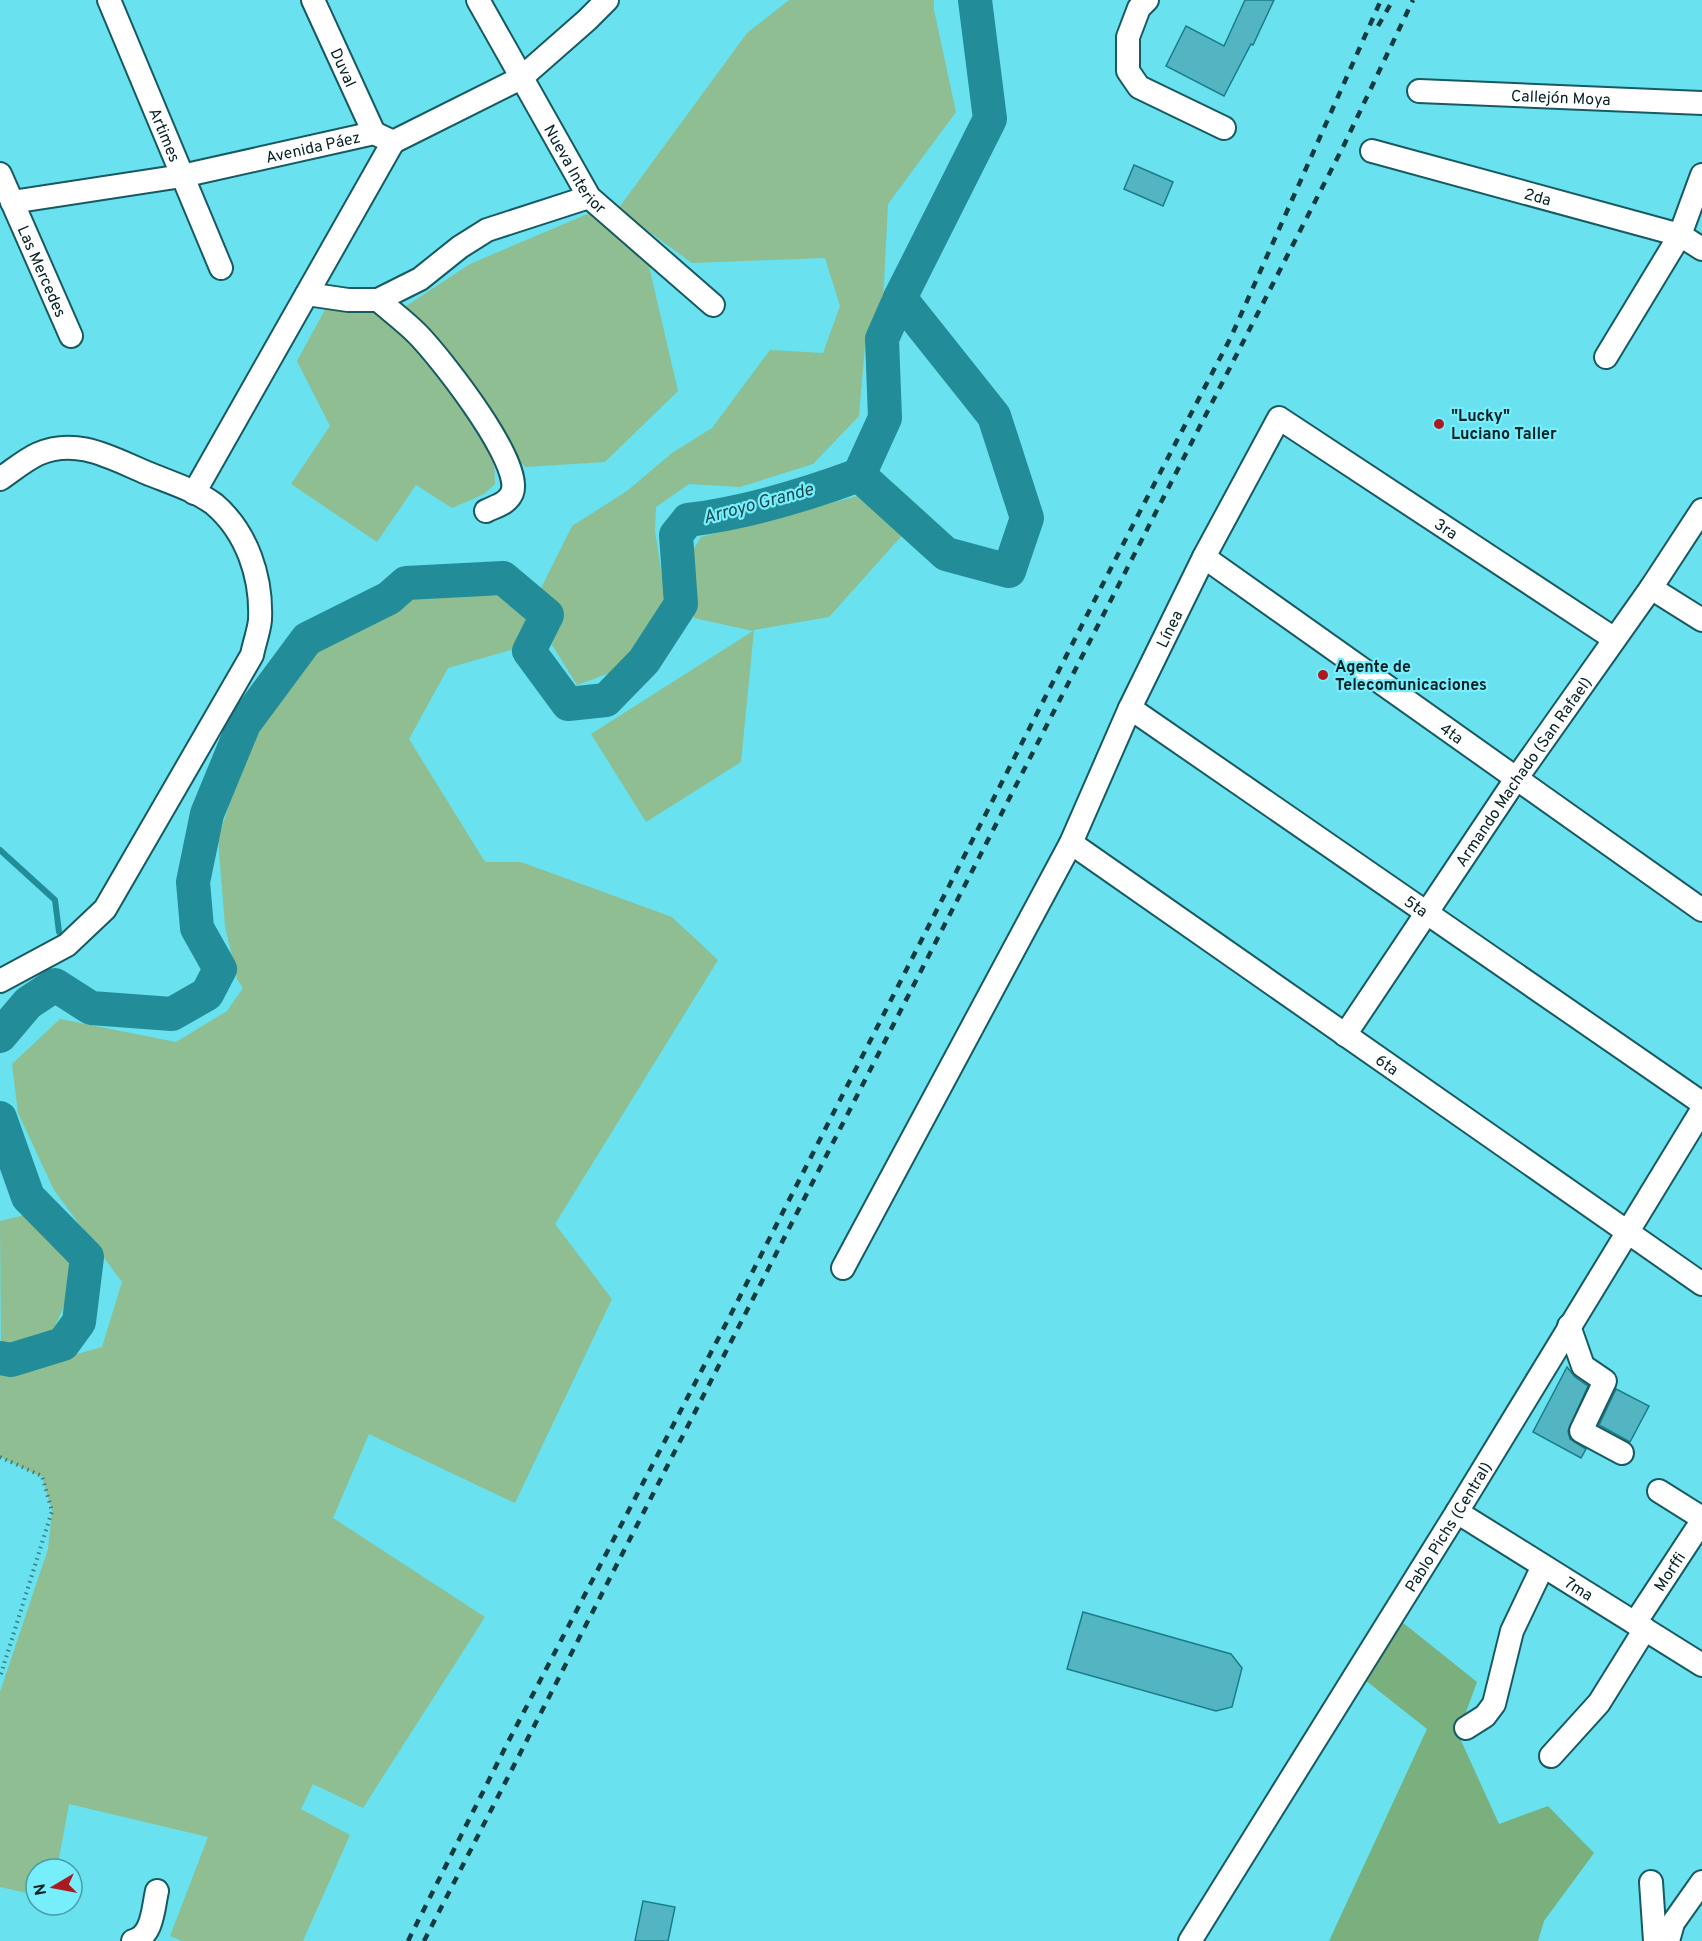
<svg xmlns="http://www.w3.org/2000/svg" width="1702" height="1941" font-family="Overpass,sans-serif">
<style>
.green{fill:#8ebe91}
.forest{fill:#7ab07d}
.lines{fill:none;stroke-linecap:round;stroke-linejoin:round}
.stream{stroke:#228d99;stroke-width:6}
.river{stroke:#228d99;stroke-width:34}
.building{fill:#53b5c1;stroke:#197e89;stroke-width:1.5}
.minor-casing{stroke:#175a62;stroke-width:26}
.path{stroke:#367e86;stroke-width:4;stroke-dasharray:1.5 4.5;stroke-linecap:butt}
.minor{stroke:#fff;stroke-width:22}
.rail{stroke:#143c40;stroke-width:4.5;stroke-dasharray:8 8;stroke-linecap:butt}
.poi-dot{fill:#ac191f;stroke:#77eefc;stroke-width:2}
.labels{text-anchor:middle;stroke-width:4.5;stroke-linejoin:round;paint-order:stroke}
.street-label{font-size:16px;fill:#062124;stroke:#77eefc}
.poi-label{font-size:16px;font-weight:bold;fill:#062124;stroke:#77eefc;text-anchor:start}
.water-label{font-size:18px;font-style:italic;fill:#1c484d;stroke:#77eefc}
</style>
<rect width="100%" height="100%" fill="#69e1ef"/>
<!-- green -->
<g class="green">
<polygon points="789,0 934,0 934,10 956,112 888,204 883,302 865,346 859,416 813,464 740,487 689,484 656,507 655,531 665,596 644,640 612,672 577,685 552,645 560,617 540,590 572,526 627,491 672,453 712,428 770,350 823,353 840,306 825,258 692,263 618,209 747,33"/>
<polygon points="590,213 649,266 678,391 605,462 525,467 403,308 470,264"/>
<polygon points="326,308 378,312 418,348 470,413 494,455 495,484 484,494 452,508 416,485 377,542 291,484 330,426 297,361"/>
<polygon points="865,494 907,530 829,617 754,630 741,762 646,822 591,734 753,631 694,618 688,558 701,537"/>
<polygon points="441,588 502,597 536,619 514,649 448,668 409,739 485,862 521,862 672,917 718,960 555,1224 612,1299 515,1503 369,1434 333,1518 485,1617 363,1808 313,1784 301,1809 350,1835 303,1941 182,1941 170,1936 208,1837 69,1804 57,1869 36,1869 36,1895 0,1887 0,1692 48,1549 52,1511 42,1477 0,1457 0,1370 10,1373 102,1347 122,1282 54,1190 18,1113 12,1064 60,1019 176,1042 227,1011 243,988 237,979 225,926 218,839 245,756 268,712 316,646 385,609"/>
<polygon points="29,1214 71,1259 69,1295 52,1333 1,1348 0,1221"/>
</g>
<!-- forest -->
<polygon class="forest" points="1402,1622 1477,1682 1458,1734 1499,1824 1548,1806 1594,1853 1544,1921 1538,1941 1329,1941 1427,1729 1365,1680"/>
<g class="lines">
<!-- stream -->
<polyline class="stream" points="0,850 55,900 59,932"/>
<!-- river -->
<g class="river">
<polyline points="859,475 946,554 1009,571 1027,518 994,416 900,298"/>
<path d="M0,1036L28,1003L55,985L91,1008L172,1014L207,994L220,969L197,928L193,882L207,814L244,724L307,639L389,598L406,583L503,578L547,615L529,651L568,704L606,700L644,661L681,604L676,535L688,520C746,513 805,495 859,475L885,418L882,339L900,298L990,119L975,0"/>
<polyline points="0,1118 28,1197 87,1257 79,1322 63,1344 11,1360 0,1358"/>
</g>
</g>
<!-- building -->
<g class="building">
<polygon points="1245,0 1274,0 1253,45 1251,44 1224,96 1166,66 1186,26 1224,46"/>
<polygon points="1134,165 1173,182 1163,206 1124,189"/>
<polygon points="1567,1367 1575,1377 1588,1386 1568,1431 1570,1439 1586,1449 1581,1458 1533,1432"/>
<polygon points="1616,1389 1649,1406 1630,1442 1599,1425"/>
<polygon points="1083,1612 1231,1654 1242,1668 1232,1707 1216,1711 1067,1669"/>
<polygon points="643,1901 675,1907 668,1941 635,1941"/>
</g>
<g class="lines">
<defs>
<g id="minor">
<path id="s1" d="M109,0L221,268"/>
<path id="s2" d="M313,0L374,133"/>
<path id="s3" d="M478,0L589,197L713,305"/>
<polyline points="1147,0 1139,8 1128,37 1128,71 1139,87 1224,128"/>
<path id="s4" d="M1419,91L1702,103"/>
<path id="s5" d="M1372,151L1680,235L1702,249"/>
<path id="s6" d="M0,174L71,336"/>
<path id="s7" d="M12,202L182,176L374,133L393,142L521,78L587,20L607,0"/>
<polyline points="307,294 348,300 378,300 420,279 460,247 487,230 589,197"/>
<path d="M378,300C393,313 410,325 423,340C444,363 524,464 512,493C507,504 496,506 486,511"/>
<polyline points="1606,357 1680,235 1702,175"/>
<path d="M0,479C12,471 25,460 38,454C77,437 111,458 147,473C169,482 195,490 214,504C247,532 262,577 260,620C259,631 254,644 252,655L105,909L67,945L0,981"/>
<polyline points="194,493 393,142"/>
<path id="s8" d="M1204,557L1702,910"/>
<polyline points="1651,588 1702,620"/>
<path id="s9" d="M1130,708L1702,1103"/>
<path id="s10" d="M1071,843L1702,1284"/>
<path id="s11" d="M1345,1035L1516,779L1651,588L1702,510"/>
<path id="s12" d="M843,1268L1071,843L1130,708L1204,557L1279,418L1613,638"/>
<polyline points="1569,1326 1583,1366 1605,1381 1581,1431 1622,1453"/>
<polyline points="1659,1491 1702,1518"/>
<path id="s13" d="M1457,1512L1702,1665"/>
<path id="s14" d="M1635,1623L1702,1521"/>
<polyline points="1466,1728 1485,1716 1494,1704 1512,1631 1543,1566"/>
<polyline points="1551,1756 1599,1703 1645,1629"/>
<polyline points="1651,1882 1655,1941"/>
<path d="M133,1941C153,1936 153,1908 157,1891"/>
<path id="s15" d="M1190,1941L1457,1512L1702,1110"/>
<polyline points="1668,1941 1673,1923 1702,1882"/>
</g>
</defs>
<!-- minor casing -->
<use href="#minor" class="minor-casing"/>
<!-- path -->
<polyline class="path" points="0,1457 42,1476 52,1511 0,1677"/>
<!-- minor -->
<use href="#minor" class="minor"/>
<!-- rail -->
<g class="rail">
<polyline points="1378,26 1393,0"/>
<polyline points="408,1941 505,1748 731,1314 1136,519 1231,337 1381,0"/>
<polyline points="424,1941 1344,145 1413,0"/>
</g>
</g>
<!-- markers -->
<g class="poi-dot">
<circle cx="1439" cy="424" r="6"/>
<circle cx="1323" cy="675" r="6"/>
</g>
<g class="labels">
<!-- street labels -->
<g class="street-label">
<text dy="6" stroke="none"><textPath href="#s2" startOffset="74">Duval</textPath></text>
<text dy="6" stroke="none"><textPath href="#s4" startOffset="142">Callejón Moya</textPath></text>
<text dy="6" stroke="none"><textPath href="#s1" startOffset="146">Artimes</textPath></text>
<text dy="6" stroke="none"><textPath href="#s7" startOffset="306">Avenida Páez</textPath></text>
<text dy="6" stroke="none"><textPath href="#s3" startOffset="195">Nueva Interior</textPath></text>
<text dy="6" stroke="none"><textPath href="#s5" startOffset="172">2da</textPath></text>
<text dy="6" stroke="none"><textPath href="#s6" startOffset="106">Las Mercedes</textPath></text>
<text dy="6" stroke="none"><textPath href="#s12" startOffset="1156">3ra</textPath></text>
<text dy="6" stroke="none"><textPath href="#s12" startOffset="718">Línea</textPath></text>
<text dy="6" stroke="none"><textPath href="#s8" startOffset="304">4ta</textPath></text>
<text dy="6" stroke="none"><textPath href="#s11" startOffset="318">Armando Machado (San Rafael)</textPath></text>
<text dy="6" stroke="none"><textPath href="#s9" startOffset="348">5ta</textPath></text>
<text dy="6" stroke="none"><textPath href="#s10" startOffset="386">6ta</textPath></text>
<text dy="6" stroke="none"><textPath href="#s15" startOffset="488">Pablo Pichs (Central)</textPath></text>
<text dy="6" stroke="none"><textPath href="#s14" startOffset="62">Morffi</textPath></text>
<text dy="6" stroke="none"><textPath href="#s13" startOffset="144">7ma</textPath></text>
</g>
<!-- poi labels -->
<g class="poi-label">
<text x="1451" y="421">"Lucky"<tspan x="1451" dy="18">Luciano Taller</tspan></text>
<text x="1335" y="672">Agente de<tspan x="1335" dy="18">Telecomunicaciones</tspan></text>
</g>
<!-- water labels -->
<g class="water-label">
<text transform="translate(758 503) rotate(-15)" y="6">Arroyo Grande</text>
</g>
</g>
<!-- north arrow -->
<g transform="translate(54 1887) rotate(260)"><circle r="28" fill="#77eefc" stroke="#4a9ca6" stroke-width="1.5"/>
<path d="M0-4.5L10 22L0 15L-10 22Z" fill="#ac191f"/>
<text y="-9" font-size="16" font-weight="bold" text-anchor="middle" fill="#062124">N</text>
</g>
</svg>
